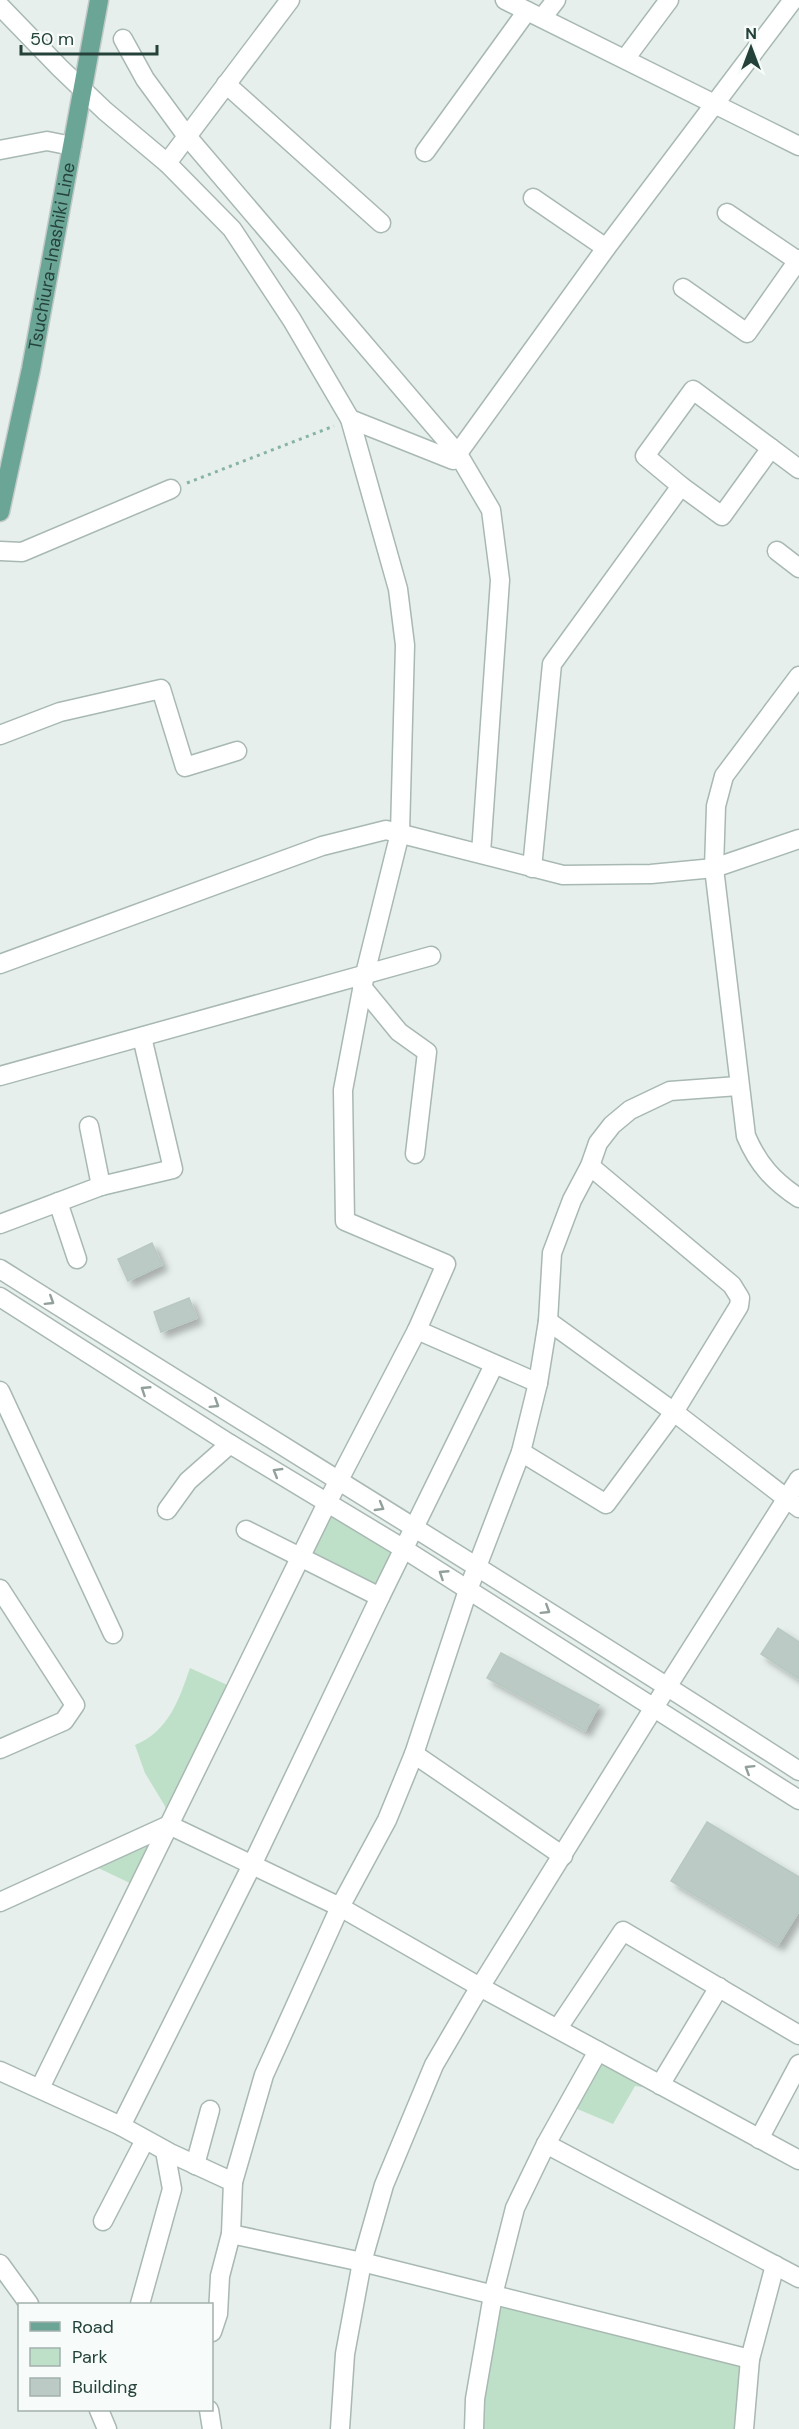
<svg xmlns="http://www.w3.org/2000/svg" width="799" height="2429" font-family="'DM Sans',sans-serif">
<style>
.green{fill:#bfe0c8}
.building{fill:#bbcac4;stroke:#b8c9c2;stroke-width:1.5;filter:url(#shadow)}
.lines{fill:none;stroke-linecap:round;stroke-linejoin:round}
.minor-casing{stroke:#a8b8b2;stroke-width:21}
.major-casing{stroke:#c2cac8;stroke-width:21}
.path{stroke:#86b3a5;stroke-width:3;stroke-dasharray:3 4.5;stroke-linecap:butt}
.minor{stroke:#fff;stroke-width:18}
.major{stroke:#6aa596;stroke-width:18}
.oneway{stroke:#92a09c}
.labels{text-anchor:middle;stroke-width:6;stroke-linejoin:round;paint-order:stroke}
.street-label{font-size:18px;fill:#24423a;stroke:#f7fbf9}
</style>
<defs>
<filter id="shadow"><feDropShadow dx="5.5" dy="5.5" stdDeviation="3" flood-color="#0004"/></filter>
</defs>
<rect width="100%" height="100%" fill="#e6efeb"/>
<!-- green -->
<g class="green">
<polygon points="329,1508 399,1550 378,1593 306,1556"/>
<path d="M190,1668L234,1688L167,1820L165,1806L145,1773L135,1745C168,1732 179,1700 190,1668Z"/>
<polygon points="164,1830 136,1886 90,1864"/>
<polygon points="600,2057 657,2089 635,2086 613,2124 575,2108"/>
<polygon points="497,2300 744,2363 737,2429 481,2429 482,2401"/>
</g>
<!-- building -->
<g class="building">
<polygon points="152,1243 162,1265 128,1281 118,1259"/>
<polygon points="189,1298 197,1318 161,1332 154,1312"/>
<polygon points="778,1628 799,1642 799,1679 761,1654"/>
<polygon points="501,1653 599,1705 585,1731 487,1678"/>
<polygon points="707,1822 799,1877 799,1911 778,1945 671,1881"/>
</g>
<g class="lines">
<defs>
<g id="minor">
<polyline points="505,0 799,146"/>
<polyline points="0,6 60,68 105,111 167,163 232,229 292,320 350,419 398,589 405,645 400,833 365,974 343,1090 345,1221 446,1264 417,1330"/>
<polyline points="542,18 556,0"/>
<polyline points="123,39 145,79 186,135 458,454 491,510 500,580 481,853"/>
<polyline points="625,59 669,0"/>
<polyline points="226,84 381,223"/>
<polyline points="0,150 47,141 72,146"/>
<polyline points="425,152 527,11"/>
<polyline points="167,163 290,0"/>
<polyline points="533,198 606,248"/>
<polyline points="727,213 798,261"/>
<polyline points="683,288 747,333 799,259"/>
<polyline points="350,419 453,460 606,248 793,0"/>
<polyline points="681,486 722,516 771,448"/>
<polyline points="0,551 22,552 171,489"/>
<polyline points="777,551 799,568"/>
<path d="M799,676L724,776L716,806L714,868L746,1136C758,1164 773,1181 799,1198"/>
<polyline points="0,735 60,712 161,689 185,767 237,751"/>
<polyline points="532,868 552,664 681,486 645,456 693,390 799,469"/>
<polyline points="0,964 322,846 386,830 563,875 651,874 714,868 799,839"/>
<polyline points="362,987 399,1032 427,1052 415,1154"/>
<polyline points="0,1076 431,956"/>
<polyline points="89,1126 101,1186"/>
<polyline points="58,1202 77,1259"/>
<polyline points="0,1224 101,1186 173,1169 142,1037"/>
<path d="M0,1269C266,1437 535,1600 799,1771"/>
<polyline points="0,1297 230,1444 404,1549 799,1800"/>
<polyline points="548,1321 674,1412 799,1508"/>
<polyline points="0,1391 113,1634"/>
<polyline points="521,1452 606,1504 674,1412 739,1306 740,1298 732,1285 590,1166"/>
<polyline points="167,1510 188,1481 230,1444"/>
<polyline points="246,1530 380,1597 494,1365"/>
<polyline points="0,1589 75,1705 64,1721 0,1749"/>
<polyline points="414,1754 563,1856"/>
<polyline points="169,1825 340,1907 480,1987 799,2160"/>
<polyline points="0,1902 169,1825"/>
<polyline points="558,2028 623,1931 799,2035"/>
<polyline points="0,2071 121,2126 170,2153 233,2182 231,2234 220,2276 218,2314 212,2332"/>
<polyline points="660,2085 719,1987"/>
<polyline points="40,2088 327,1503 417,1330 538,1383"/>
<polyline points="121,2126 252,1865 380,1597"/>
<polyline points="759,2139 799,2064"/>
<polyline points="546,2144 799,2278"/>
<polyline points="195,2165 210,2110"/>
<polyline points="233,2182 264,2075 340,1907 387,1820 414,1754 468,1590 521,1452 538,1383 548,1321 552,1253 572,1200 590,1166 598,1143 612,1125 630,1110 670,1091 738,1086"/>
<polyline points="103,2221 145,2140"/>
<polyline points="231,2234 362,2262 750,2359 775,2265"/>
<polyline points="0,2264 29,2304"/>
<polyline points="140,2304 172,2189 165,2151"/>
<polyline points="99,2410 107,2429"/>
<polyline points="209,2410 212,2429"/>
<polyline points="340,2429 345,2354 362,2262 384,2185 434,2065 472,2000 653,1709 799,1479"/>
<polyline points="474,2429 475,2399 493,2295 515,2208 546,2144 598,2051"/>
<polyline points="744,2429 750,2359"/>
</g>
<g id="major">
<path id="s1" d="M0,512L31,369L99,0"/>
</g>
</defs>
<!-- minor casing -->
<use href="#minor" class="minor-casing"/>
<!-- major casing -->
<use href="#major" class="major-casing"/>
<!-- path -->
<polyline class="path" points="187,483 334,426"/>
<!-- minor -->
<use href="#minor" class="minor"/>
<!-- major -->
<use href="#major" class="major"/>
</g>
<!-- one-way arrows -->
<defs><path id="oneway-chevron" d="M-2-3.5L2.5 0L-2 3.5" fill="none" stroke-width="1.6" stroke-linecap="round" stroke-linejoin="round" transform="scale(1.5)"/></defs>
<g class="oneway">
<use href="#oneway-chevron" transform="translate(50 1301) rotate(32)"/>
<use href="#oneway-chevron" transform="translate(145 1390) rotate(-147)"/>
<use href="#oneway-chevron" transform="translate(215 1404) rotate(32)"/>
<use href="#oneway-chevron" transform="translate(277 1472) rotate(-149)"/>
<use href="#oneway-chevron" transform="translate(380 1507) rotate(30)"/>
<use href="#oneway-chevron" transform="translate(443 1574) rotate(-147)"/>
<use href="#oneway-chevron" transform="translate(546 1610) rotate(32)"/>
<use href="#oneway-chevron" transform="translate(749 1769) rotate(-148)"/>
</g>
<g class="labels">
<!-- street labels -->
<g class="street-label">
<text dy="6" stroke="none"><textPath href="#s1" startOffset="261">Tsuchiura-Inashiki Line</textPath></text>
</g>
</g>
<!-- legend -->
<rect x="18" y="2303" width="195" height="108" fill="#f7fbf9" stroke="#a3b1ad" stroke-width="1.5"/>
<rect x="30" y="2322" width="30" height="9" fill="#6aa596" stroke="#a3b1ad" stroke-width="1.5"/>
<text x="72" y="2333" font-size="18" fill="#24423a">Road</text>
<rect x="30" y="2348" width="30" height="18" fill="#bfe0c8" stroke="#a3b1ad" stroke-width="1.5"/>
<text x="72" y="2363" font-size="18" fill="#24423a">Park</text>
<rect x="30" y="2378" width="30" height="18" fill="#bbcac4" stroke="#a3b1ad" stroke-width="1.5"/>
<text x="72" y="2393" font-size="18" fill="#24423a">Building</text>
<!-- north arrow -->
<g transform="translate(751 48)" stroke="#f7fbf9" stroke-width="4.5" paint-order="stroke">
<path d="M0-4.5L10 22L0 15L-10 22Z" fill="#24423a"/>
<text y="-9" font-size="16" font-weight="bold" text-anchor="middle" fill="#24423a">N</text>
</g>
<!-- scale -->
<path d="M21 45v9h136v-9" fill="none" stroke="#24423a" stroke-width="3"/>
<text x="30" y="45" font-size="18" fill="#24423a" stroke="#f7fbf9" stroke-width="4.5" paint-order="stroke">50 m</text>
</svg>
